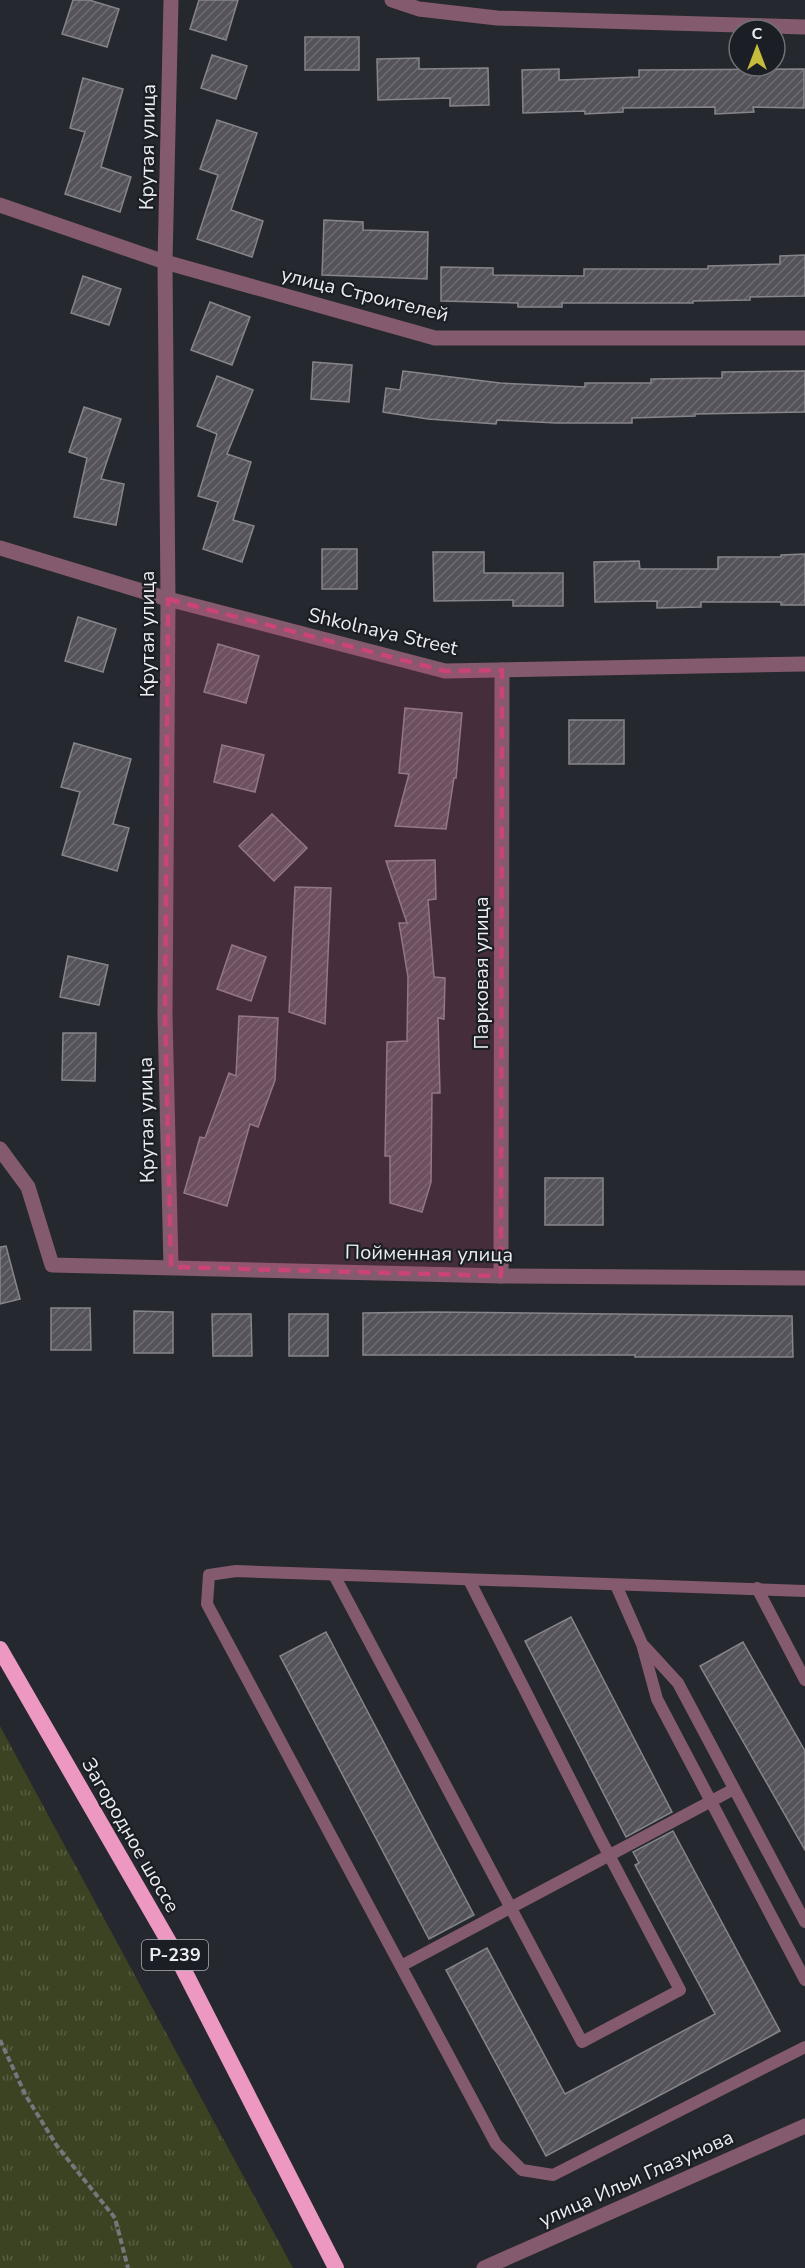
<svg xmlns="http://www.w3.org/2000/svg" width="805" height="2268" font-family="'Nunito Sans',sans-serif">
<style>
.grass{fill:url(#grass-tufts)}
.building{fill:url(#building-hatch);stroke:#87858c;stroke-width:1.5}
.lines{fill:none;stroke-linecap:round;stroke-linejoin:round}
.path{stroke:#75777d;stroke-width:4;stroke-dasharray:6 3;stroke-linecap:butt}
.service{stroke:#845a6e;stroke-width:12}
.minor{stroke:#845a6e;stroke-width:15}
.trunk{stroke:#ec98c1;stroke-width:16}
.marked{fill:#ca4379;fill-opacity:0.2;stroke:#ca4379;stroke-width:4.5;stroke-dasharray:12 8;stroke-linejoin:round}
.labels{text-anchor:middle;stroke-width:4.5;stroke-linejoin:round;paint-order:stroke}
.shield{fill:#1b1e24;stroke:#adafb4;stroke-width:1.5}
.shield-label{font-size:18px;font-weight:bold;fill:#ebedf1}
.street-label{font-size:20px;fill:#ebedf1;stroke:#1b1e24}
</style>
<defs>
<pattern id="grass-tufts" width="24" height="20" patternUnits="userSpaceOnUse" patternTransform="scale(1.5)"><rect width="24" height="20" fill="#3c4322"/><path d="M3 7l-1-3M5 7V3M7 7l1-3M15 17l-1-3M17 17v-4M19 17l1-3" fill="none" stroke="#585e43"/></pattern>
<pattern id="building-hatch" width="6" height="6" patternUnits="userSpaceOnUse" patternTransform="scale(1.5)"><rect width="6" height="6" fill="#55535a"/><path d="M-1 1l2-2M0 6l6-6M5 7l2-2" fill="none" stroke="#6e6c72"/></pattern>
</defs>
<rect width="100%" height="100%" fill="#25282e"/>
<!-- grass -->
<polygon class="grass" points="0,1726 293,2268 0,2268"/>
<!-- building -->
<g class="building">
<polygon points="73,0 89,0 119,9 107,47 62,34"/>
<polygon points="199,0 238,0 226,40 190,29"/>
<rect x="305" y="37" width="54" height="33"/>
<polygon points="212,55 247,66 236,99 201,88"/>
<polygon points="419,58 419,69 488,68 489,105 450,106 450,98 378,100 377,59"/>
<polygon points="559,69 559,80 639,77 639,70 804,69 804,108 753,107 754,112 715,114 715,107 623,108 623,112 585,114 585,111 523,113 522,70"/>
<polygon points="83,78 123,89 101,167 131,177 120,212 65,194 85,132 70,128"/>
<polygon points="217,120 257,133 231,210 263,221 252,257 197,239 218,175 200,169"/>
<polygon points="324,220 363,222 363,230 428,232 427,279 322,275"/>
<polygon points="805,255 805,296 750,297 750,300 693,301 693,303 562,303 562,307 518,307 518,303 441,301 441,267 493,268 493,275 584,276 584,269 708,269 708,266 780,264 780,256"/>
<polygon points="83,276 121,289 109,325 71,313"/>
<polygon points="210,302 250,317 232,365 191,350"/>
<polygon points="313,362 352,365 349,402 311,399"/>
<polygon points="403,371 500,383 585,387 585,383 651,383 651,379 722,378 722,372 805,371 805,412 695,414 695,416 632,418 632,423 556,423 497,420 496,424 428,419 383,412 386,388 400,390"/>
<polygon points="217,376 253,390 227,454 251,462 233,520 254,526 242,562 203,549 218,502 198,496 217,434 197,426"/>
<polygon points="84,407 121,419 101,479 124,484 116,525 74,517 87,458 69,452"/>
<rect x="322" y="549" width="35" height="40"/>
<polygon points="433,552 484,552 484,573 563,573 563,606 513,606 513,600 434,601"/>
<polygon points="805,554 805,605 781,605 781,602 701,602 701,607 657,608 657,601 595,602 594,562 639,561 640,569 718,569 718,557 781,557 781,555"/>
<polygon points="78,617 116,629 103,672 65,661"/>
<polygon points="218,644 259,656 246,703 204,692"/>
<polygon points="405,708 462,713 456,778 454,778 446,829 395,826 409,774 399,773"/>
<rect x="569" y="720" width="55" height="44"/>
<polygon points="74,743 131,759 113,824 129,828 117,871 62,855 80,792 61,787"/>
<polygon points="222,745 264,755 255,792 214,782"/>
<polygon points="272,814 307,848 274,881 239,846"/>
<polygon points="435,860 436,899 428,900 434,977 445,978 444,1019 438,1018 440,1093 432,1093 431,1182 422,1212 390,1203 390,1156 385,1156 387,1042 407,1041 408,977 399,923 407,923 386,861"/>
<polygon points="295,887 331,888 325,1024 289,1012"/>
<polygon points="232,945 266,957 251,1001 217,989"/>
<polygon points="68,956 108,965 99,1005 60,997"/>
<polygon points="239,1016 278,1018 275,1080 258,1127 250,1124 227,1206 184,1193 200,1137 205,1138 229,1073 236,1076"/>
<polygon points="63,1033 96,1033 95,1081 62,1080"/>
<rect x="545" y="1178" width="58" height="47"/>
<polygon points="6,1246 20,1299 0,1304 0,1247"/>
<polygon points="51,1308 90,1308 91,1350 51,1350"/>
<polygon points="134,1311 173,1312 173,1353 134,1353"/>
<polygon points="432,1312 792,1316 793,1357 635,1357 635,1355 363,1355 363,1313"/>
<polygon points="212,1314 251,1314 252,1356 213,1356"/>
<rect x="289" y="1314" width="39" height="42"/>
<polygon points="571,1617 672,1812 626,1837 525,1641"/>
<polygon points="326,1632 474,1915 429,1939 280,1656"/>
<polygon points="743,1642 805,1751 805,1850 700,1666"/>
<polygon points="673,1831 780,2031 546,2156 446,1970 487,1948 565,2094 715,2014 635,1865 639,1863 633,1852"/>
</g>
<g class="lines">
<!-- path -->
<polyline class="path" points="0,2040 26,2096 57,2146 115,2218 128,2268"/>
<!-- service -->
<g class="service">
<polyline points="334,1575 582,2042 680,1990 599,1836 469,1580"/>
<polyline points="616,1585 642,1644 657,1699 805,1980"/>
<polyline points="757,1588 805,1680"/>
<polyline points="805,1591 236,1571 209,1575 207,1604 496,2144 522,2170 553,2175 805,2047"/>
<polyline points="645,1647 678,1683 805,1922"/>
<polyline points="401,1966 734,1789"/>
</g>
<!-- minor -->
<g class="minor">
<polyline points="392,0 419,9 497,18 805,27"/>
<polyline points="0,205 165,262 435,338 805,338"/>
<polyline points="0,548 168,599 445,671 805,664"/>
<polyline points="0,1149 28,1187 52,1265 501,1276 805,1278"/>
<polyline points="171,1267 165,1015 168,599 165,262 171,0"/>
<polyline points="501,1276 502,670"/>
<polyline points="484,2268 805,2126"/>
</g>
<!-- trunk -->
<polyline class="trunk" points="0,1649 173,1949 336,2268"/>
</g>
<!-- marked area -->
<path class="marked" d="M168,599L445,671L502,670L501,1276L171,1267L165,1015Z"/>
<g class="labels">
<!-- shield labels -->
<rect class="shield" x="142" y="1940" width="66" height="30" rx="4.5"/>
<g class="shield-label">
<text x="175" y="1961">Р-239</text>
</g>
<!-- street labels -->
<g class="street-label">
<text transform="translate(147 147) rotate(-89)" y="7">Крутая улица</text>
<text transform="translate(365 294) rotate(14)" y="7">улица Строителей</text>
<text transform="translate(383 631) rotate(13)" y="7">Shkolnaya Street</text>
<text transform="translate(147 634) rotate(-90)" y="7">Крутая улица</text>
<text transform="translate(481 973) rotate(-90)" y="7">Парковая улица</text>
<text transform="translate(146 1120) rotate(-91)" y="7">Крутая улица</text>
<text transform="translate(429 1253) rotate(1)" y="7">Пойменная улица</text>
<text transform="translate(131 1835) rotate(60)" y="7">Загородное шоссе</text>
<text transform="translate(636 2178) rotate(-24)" y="7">улица Ильи Глазунова</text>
</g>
</g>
<!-- north arrow -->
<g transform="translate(757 48)"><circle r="28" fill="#1b1e24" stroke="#6e7176" stroke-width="1.5"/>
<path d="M0-4.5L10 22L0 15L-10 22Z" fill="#c5bc3d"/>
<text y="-9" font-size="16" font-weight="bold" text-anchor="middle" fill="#ebedf1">С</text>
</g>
</svg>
